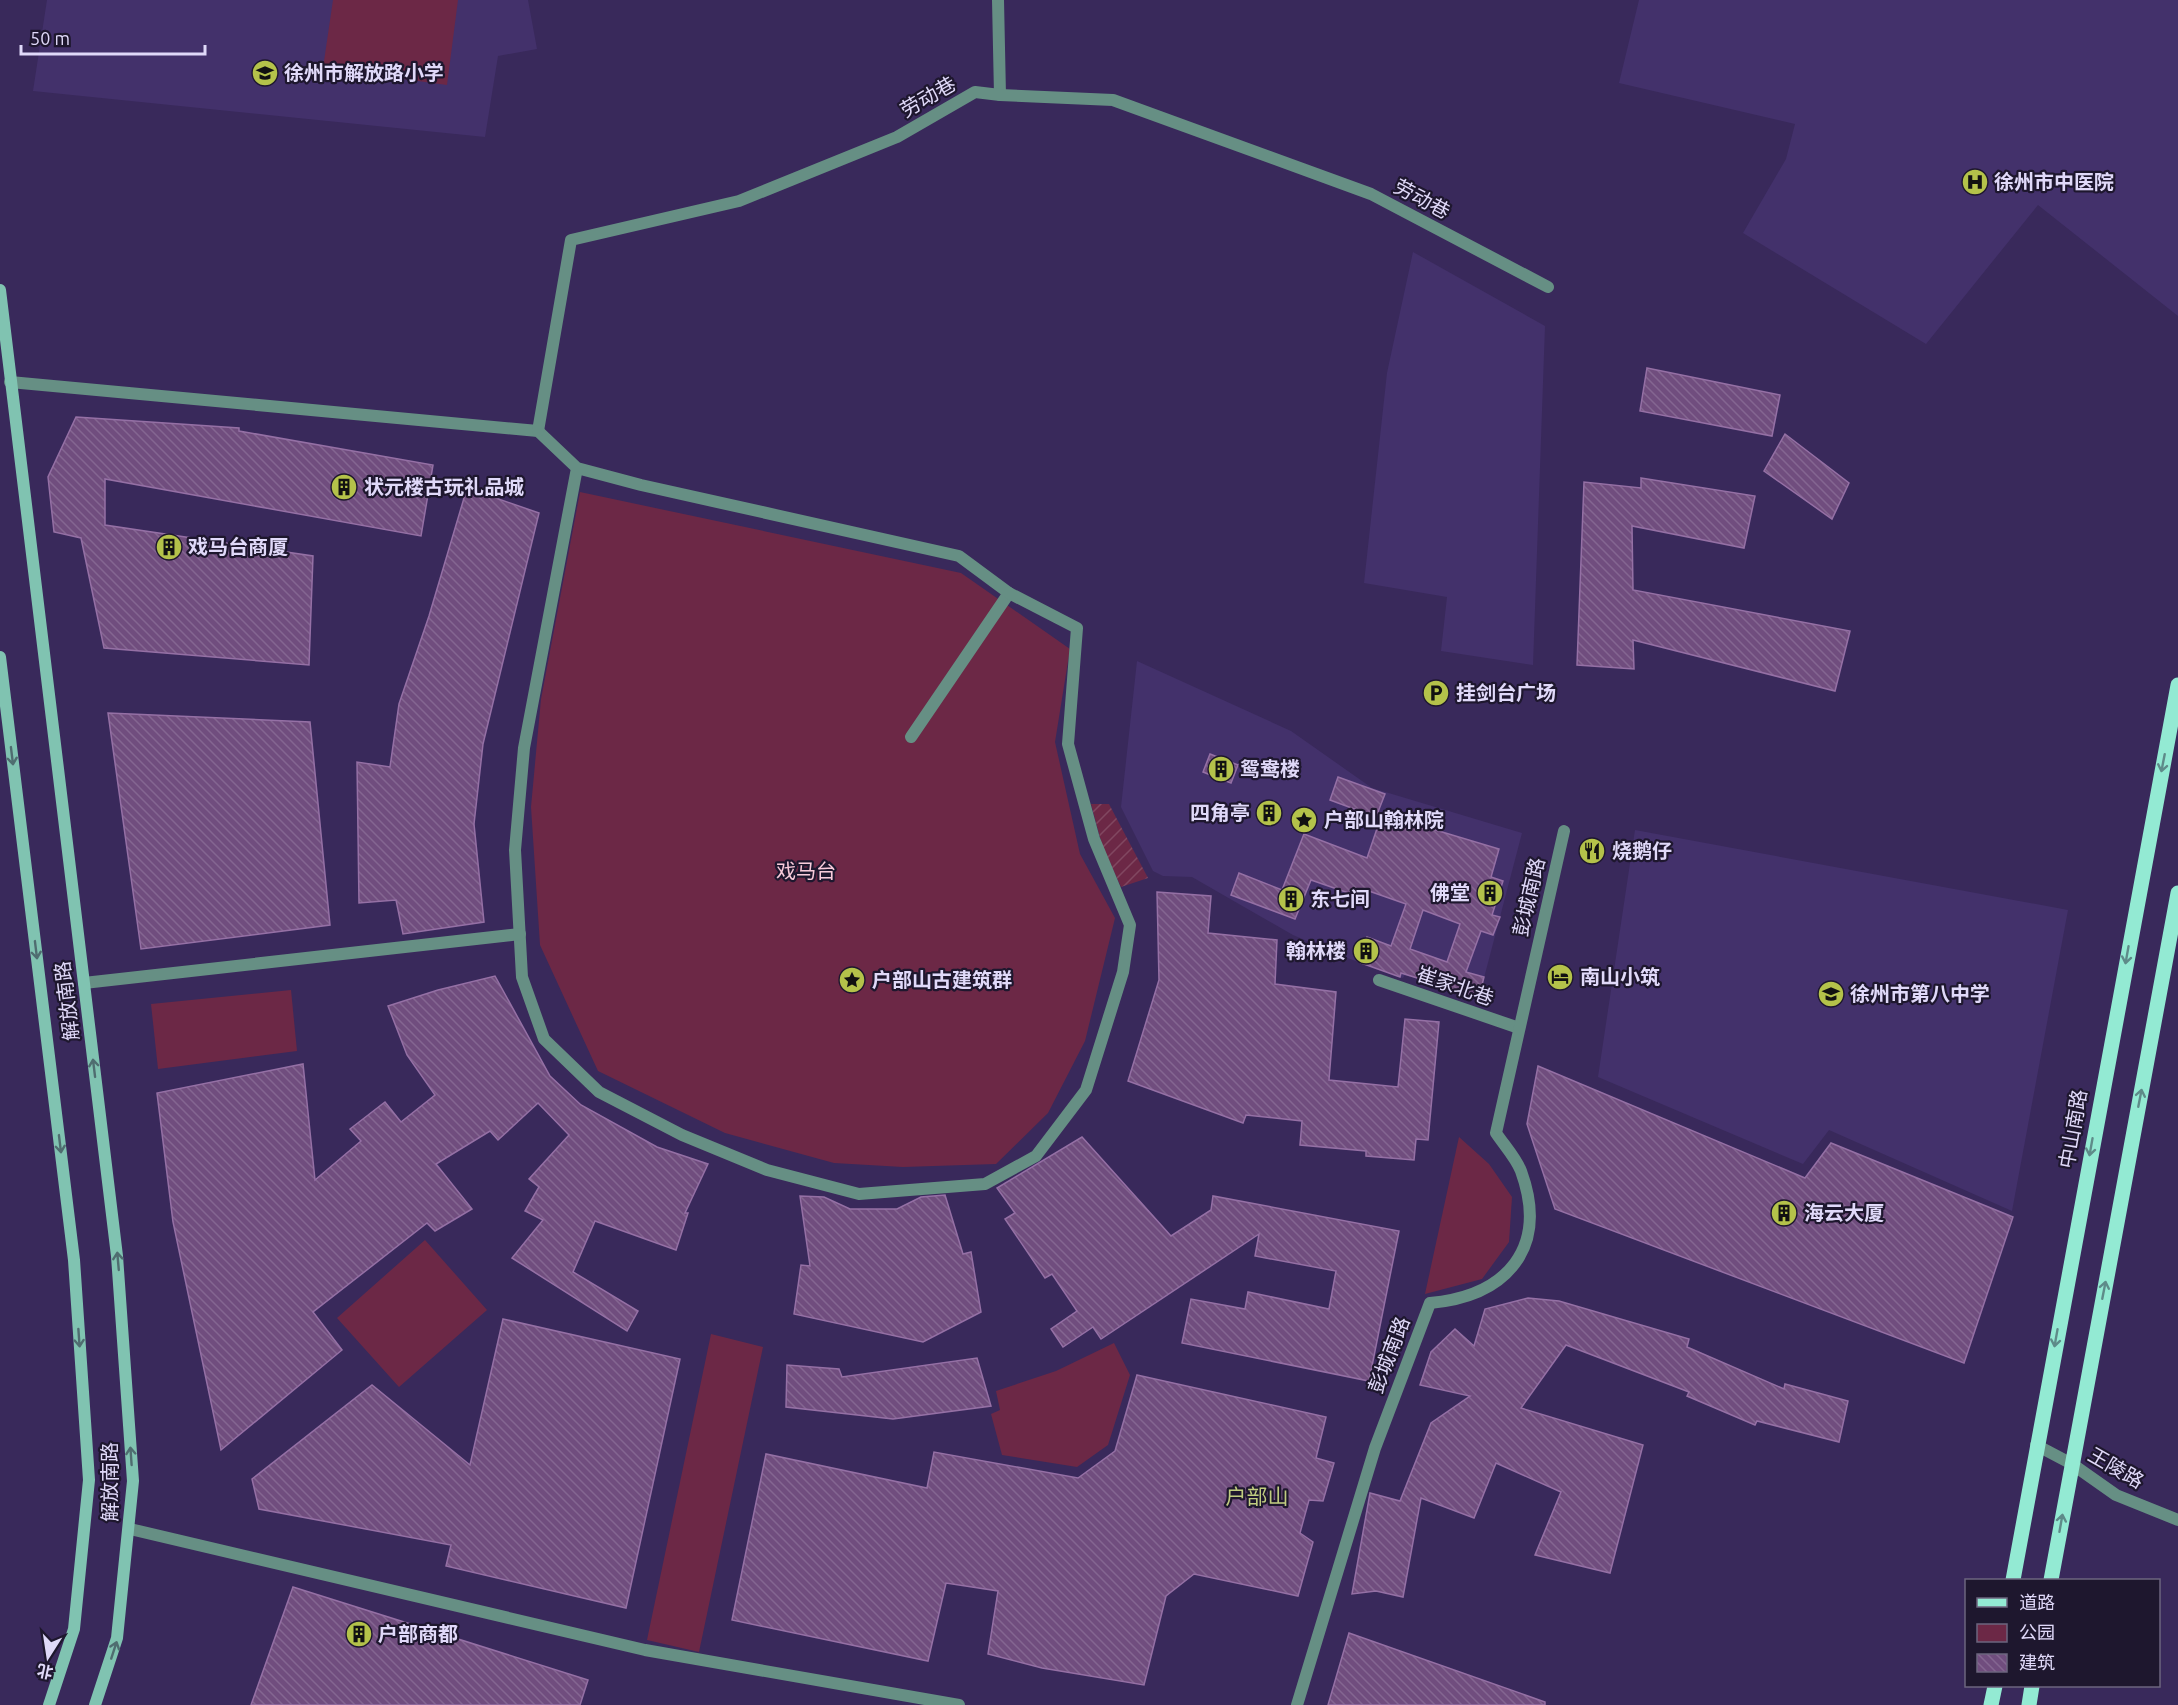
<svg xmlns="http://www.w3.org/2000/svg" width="2178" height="1705" font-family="Ubuntu,'Noto Sans SC',sans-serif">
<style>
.built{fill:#43316b}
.park{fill:#6c2846}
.garden{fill:url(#garden-furrows)}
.building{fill:url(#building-back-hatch);stroke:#9570a5;stroke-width:1.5;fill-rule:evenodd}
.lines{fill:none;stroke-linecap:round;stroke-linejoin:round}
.pedestrian{stroke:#668f84;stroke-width:12}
.minor{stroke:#668f84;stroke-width:12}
.tertiary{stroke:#668f84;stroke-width:12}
.secondary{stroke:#80c3b1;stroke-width:12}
.primary{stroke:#93ead3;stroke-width:15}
.oneway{stroke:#4f6d70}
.oneway2{stroke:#5e8b89}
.labels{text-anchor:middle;stroke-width:4.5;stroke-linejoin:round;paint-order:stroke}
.poi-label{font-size:20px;font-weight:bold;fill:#e0d9f9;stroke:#1e172e;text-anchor:start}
.street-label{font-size:20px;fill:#e0d9f9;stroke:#1e172e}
.park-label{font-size:20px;fill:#f9cbdb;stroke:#1e172e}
.neighbourhood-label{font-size:21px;fill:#c1cd80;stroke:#1e172e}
</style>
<defs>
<pattern id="garden-furrows" width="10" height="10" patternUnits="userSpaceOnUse" patternTransform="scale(1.5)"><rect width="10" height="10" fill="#6c2846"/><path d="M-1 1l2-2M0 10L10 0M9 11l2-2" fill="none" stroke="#814761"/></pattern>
<pattern id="building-back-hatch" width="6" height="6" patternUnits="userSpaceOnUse" patternTransform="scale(1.5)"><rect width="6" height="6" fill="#704d7e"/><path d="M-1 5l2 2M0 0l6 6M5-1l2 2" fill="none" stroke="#846691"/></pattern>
</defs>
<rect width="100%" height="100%" fill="#39295b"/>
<!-- built -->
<g class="built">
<polygon points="47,0 528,0 537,49 498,56 485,137 33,91"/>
<polygon points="1639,0 2178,0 2178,316 2038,205 1926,344 1743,233 1786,159 1795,124 1619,83"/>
<polygon points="1413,252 1545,326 1533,665 1441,651 1447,597 1364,583 1387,373"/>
<polygon points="1137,661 1291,731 1372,788 1522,833 1479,997 1405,975 1403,978 1399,977 1342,956 1293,935 1192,877 1163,876 1153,871 1121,807"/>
<polygon points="1635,830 2068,910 2012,1211 1829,1130 1803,1164 1598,1077"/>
</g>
<!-- park -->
<g class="park">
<polygon points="333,0 458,0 447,85 323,68"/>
<polygon points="580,492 961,573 1070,649 1055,742 1080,854 1115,918 1085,1041 1048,1113 996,1164 903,1167 834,1163 725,1133 598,1071 540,945 531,807 541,699"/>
<polygon points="291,990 297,1051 158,1069 151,1004"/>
<polygon points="1459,1137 1489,1164 1512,1197 1509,1242 1482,1279 1425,1294"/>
<polygon points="425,1240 487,1310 399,1387 337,1318"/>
<polygon points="711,1334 763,1347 699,1652 647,1640"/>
<polygon points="1114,1343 1130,1375 1108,1445 1077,1467 1002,1455 991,1414 1000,1410 996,1391 1056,1371"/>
</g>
<!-- garden -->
<polygon class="garden" points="1091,804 1109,804 1148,878 1121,887 1102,845"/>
<!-- building -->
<g class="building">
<polygon points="1647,368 1780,395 1772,436 1640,411"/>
<polygon points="76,417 239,428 239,431 433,465 421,536 105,479 105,525 313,556 309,665 104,648 81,538 54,532 48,477"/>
<polygon points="1785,434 1849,483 1832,519 1764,471"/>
<polygon points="1641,478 1755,496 1744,548 1632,526 1633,590 1850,631 1835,691 1633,640 1634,669 1577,665 1584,482 1641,488"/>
<polygon points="467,488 539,513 483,744 474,824 484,922 403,934 396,900 359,903 357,762 390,767 399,704 429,616"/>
<polygon points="108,713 310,722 330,925 141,949"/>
<polygon points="1210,754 1238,765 1231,783 1203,772"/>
<polygon points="1338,777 1385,794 1376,817 1330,800"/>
<path d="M1382,814L1499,849L1491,877L1503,881L1492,915L1500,917L1493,935L1481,931L1466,972L1484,977L1479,997L1401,973L1400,977L1361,963L1367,937L1391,946L1406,904L1366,890L1363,898L1311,880L1295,919L1231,895L1239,873L1282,890L1304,834L1367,858ZM1423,910L1460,924L1447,962L1410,949Z"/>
<polygon points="1157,892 1211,896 1208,933 1277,940 1275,984 1336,992 1329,1080 1398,1087 1405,1019 1439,1022 1428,1140 1416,1139 1414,1160 1366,1156 1366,1151 1300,1145 1302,1121 1246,1115 1243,1123 1128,1081 1159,980"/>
<polygon points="495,976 550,1076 581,1105 657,1147 708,1164 685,1213 688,1213 676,1250 595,1221 573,1272 638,1311 627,1331 512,1258 543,1220 525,1211 539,1187 529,1179 569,1135 538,1103 498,1140 490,1131 436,1164 472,1209 435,1231 427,1223 313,1312 342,1350 221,1450 173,1222 157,1093 303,1064 315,1180 361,1141 350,1129 385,1102 401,1122 435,1095 407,1055 388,1006 438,990"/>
<polygon points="1538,1066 1805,1178 1831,1143 2013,1217 1964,1363 1555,1209 1527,1124"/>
<polygon points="1082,1137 1171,1236 1211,1210 1213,1196 1399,1231 1369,1381 1182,1343 1191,1299 1245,1309 1248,1292 1329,1309 1336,1271 1255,1256 1259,1234 1101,1339 1093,1327 1063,1347 1051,1329 1077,1311 1052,1274 1045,1278 1005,1219 1015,1213 997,1188"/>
<polygon points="945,1195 963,1254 971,1252 981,1312 923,1342 794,1314 801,1265 810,1266 800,1196 824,1197 850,1209 897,1209 921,1197"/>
<polygon points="1528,1298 1559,1301 1689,1339 1687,1347 1784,1389 1785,1384 1848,1401 1839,1442 1757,1421 1755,1425 1687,1396 1689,1392 1566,1345 1521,1408 1643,1445 1610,1573 1535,1555 1561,1492 1496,1463 1474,1518 1421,1498 1403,1597 1376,1591 1352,1594 1370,1493 1400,1501 1431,1423 1470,1396 1420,1385 1431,1352 1455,1329 1474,1346 1485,1309"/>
<polygon points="503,1319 680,1359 626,1608 446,1566 451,1545 259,1509 252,1479 372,1385 470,1465"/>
<polygon points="977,1358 991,1406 893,1419 786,1407 787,1365 839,1369 842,1377"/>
<polygon points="1137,1375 1326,1417 1316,1458 1334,1463 1323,1501 1309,1500 1300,1533 1313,1542 1298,1596 1194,1574 1166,1596 1144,1685 1042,1668 988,1654 998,1591 946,1583 928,1661 732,1620 766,1454 927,1488 934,1452 1078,1478 1115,1451"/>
<polygon points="293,1587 588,1680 580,1705 251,1705"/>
<polygon points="1349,1633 1545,1702 1545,1705 1328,1705"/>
</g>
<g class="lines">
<!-- pedestrian -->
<g class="pedestrian">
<polyline points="911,737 1009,593"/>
<polyline points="1379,980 1519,1028"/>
<path d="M1297,1705L1375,1448L1430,1303C1507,1296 1549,1248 1521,1171C1516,1158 1504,1145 1496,1133L1564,831"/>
</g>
<!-- minor -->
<g class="minor">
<polyline points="998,0 1000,95"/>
<polyline points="10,382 538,431 577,468 641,485 959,556 1009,593 1077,628 1068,744 1094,839 1130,925 1123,972 1086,1090 1036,1156 985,1184 859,1194 767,1170 682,1135 599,1092 544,1039 522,977 515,850 524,748 577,468"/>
<polyline points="538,431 571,240 739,201 897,137 975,92 1000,95 1113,100 1371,194 1548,287"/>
<polyline points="84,983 520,934"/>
<polyline points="130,1529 645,1650 959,1705"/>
</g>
<!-- tertiary -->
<polyline class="tertiary" points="2036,1445 2072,1464 2116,1495 2178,1520"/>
<!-- secondary -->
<g class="secondary">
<polyline points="0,290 117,1256 133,1481 117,1638 95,1705"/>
<polyline points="0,657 74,1260 89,1480 74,1629 49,1705"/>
</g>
<!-- primary -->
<g class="primary">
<polyline points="2013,1580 2178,685"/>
<polyline points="2051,1580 2178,893"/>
<polyline points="1991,1705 1995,1686"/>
<polyline points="2029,1705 2032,1686"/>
</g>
</g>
<!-- one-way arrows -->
<defs><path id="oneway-shaft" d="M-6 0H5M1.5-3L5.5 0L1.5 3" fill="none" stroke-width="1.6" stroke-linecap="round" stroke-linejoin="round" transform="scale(1.5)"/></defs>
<g class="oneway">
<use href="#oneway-shaft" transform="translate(12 756) rotate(83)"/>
<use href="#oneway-shaft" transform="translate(36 950) rotate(83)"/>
<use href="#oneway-shaft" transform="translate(94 1068) rotate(-97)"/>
<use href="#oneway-shaft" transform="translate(60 1144) rotate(83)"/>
<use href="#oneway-shaft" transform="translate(118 1261) rotate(-95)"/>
<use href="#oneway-shaft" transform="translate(79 1338) rotate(86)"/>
<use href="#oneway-shaft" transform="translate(131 1456) rotate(-94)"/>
<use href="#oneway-shaft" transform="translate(114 1650) rotate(-72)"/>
</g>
<g class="oneway2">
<use href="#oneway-shaft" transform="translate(2163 763) rotate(101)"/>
<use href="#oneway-shaft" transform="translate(2127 955) rotate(100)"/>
<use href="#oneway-shaft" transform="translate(2140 1098) rotate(-79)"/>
<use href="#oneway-shaft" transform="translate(2091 1147) rotate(100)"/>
<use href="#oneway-shaft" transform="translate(2104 1290) rotate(-79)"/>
<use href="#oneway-shaft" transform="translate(2056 1338) rotate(100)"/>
<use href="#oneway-shaft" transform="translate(2061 1523) rotate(-80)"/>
</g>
<!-- icons -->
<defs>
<symbol id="school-disc" viewBox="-11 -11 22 22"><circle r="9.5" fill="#b4c24a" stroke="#1e172e"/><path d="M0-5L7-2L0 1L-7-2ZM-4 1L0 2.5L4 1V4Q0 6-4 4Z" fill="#111"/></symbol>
<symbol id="hospital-disc" viewBox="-11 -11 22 22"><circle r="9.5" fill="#b4c24a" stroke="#1e172e"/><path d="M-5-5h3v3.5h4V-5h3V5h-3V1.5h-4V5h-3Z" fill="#111"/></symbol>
<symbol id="building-disc" viewBox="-11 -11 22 22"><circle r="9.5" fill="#b4c24a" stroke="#1e172e"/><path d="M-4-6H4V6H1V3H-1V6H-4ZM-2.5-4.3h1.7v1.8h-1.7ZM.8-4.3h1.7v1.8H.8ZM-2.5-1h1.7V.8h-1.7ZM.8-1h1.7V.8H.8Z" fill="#111"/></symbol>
<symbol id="parking-disc" viewBox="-11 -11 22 22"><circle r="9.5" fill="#b4c24a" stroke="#1e172e"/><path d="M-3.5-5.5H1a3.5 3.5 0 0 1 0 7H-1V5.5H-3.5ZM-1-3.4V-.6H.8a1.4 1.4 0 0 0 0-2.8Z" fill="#111"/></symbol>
<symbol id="sight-disc" viewBox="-11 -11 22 22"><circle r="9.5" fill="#b4c24a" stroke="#1e172e"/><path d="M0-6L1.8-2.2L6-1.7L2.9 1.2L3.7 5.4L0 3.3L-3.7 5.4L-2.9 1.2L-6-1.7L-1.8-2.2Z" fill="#111"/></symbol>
<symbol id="restaurant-disc" viewBox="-11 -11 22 22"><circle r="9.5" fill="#b4c24a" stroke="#1e172e"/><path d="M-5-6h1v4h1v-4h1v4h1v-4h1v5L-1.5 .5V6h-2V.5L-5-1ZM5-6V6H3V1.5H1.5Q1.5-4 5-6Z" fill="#111"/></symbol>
<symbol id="hotel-disc" viewBox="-11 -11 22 22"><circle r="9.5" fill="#b4c24a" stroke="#1e172e"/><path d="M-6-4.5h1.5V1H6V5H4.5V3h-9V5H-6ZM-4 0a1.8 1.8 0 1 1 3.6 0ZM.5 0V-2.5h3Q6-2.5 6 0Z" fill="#111"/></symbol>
</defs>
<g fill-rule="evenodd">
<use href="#school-disc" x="250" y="58" width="30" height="30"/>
<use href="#hospital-disc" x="1960" y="167" width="30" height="30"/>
<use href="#building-disc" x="329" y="472" width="30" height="30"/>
<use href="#building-disc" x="154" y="532" width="30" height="30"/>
<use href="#parking-disc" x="1421" y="678" width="30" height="30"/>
<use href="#building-disc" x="1206" y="754" width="30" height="30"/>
<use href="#building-disc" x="1254" y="798" width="30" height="30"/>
<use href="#sight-disc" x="1289" y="805" width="30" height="30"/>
<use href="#restaurant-disc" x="1577" y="836" width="30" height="30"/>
<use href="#building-disc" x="1475" y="878" width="30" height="30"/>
<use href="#building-disc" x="1276" y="884" width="30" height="30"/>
<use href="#building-disc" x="1351" y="936" width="30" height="30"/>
<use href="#hotel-disc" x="1545" y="962" width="30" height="30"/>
<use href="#sight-disc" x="837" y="965" width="30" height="30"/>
<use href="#school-disc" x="1816" y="979" width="30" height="30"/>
<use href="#building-disc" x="1769" y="1198" width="30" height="30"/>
<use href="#building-disc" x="344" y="1619" width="30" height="30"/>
</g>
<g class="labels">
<!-- poi labels -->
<g class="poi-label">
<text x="284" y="80">徐州市解放路小学</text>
<text x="1994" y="189">徐州市中医院</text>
<text x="364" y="494">状元楼古玩礼品城</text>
<text x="188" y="554">戏马台商厦</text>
<text x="1456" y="700">挂剑台广场</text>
<text x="1240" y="776">鸳鸯楼</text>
<text x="1250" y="820" text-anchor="end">四角亭</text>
<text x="1324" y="827">户部山翰林院</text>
<text x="1612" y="858">烧鹅仔</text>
<text x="1470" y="900" text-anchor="end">佛堂</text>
<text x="1310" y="906">东七间</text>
<text x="1346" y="958" text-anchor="end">翰林楼</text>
<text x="1580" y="984">南山小筑</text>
<text x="872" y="987">户部山古建筑群</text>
<text x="1850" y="1001">徐州市第八中学</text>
<text x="1804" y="1220">海云大厦</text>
<text x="378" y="1641">户部商都</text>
</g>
<!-- street labels -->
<g class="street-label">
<text transform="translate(928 97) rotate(-30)" y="7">劳动巷</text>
<text transform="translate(1422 199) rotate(28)" y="7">劳动巷</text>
<text transform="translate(1529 897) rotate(-77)" y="7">彭城南路</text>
<text transform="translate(1455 986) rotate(19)" y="7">崔家北巷</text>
<text transform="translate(67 1001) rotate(-97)" y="7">解放南路</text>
<text transform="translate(2073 1129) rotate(-80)" y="7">中山南路</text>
<text transform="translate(1389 1355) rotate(-69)" y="7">彭城南路</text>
<text transform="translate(2116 1468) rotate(30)" y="7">王陵路</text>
<text transform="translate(110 1482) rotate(-90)" y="7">解放南路</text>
</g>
<!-- park labels -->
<g class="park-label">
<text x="806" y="878">戏马台</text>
</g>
<!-- neighbourhood labels -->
<g class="neighbourhood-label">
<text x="1257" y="1504">户部山</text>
</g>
</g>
<!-- legend -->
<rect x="1965" y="1579" width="195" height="108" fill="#1e172e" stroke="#6c657f" stroke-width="1.5"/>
<rect x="1977" y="1598" width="30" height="9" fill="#93ead3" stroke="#6c657f" stroke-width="1.5"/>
<text x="2019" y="1609" font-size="18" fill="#e0d9f9">道路</text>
<rect x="1977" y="1624" width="30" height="18" fill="#6c2846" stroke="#6c657f" stroke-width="1.5"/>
<text x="2019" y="1639" font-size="18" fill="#e0d9f9">公园</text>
<rect x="1977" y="1654" width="30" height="18" fill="url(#building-back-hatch)" stroke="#6c657f" stroke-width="1.5"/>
<text x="2019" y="1669" font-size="18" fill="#e0d9f9">建筑</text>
<!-- north arrow -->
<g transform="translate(48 1657) rotate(192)" stroke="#1e172e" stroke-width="4.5" paint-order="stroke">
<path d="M0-4.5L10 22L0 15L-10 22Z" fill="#e0d9f9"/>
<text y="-9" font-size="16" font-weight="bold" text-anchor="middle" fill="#e0d9f9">北</text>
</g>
<!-- scale -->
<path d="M21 45v9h184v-9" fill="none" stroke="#e0d9f9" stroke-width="3"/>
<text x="30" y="45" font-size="18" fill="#e0d9f9" stroke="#1e172e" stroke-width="4.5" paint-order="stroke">50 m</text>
</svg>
